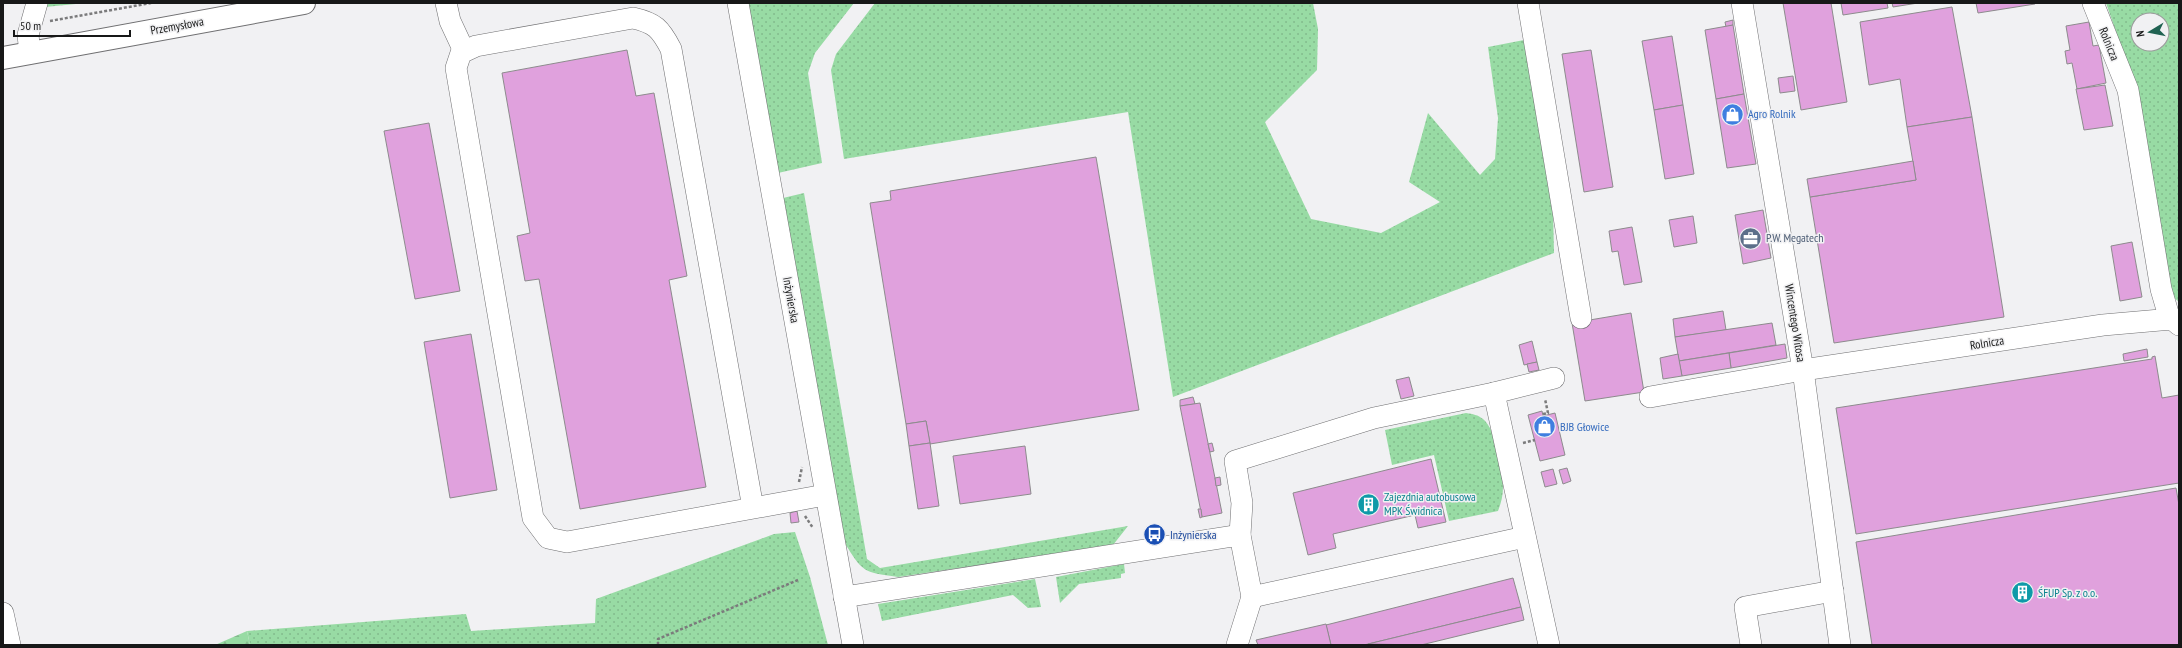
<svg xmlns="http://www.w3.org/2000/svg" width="2182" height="648" font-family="'PT Sans Narrow',sans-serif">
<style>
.grass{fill:url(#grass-dots);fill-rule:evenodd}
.forest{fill:url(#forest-firs)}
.building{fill:#e0a1dd;stroke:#8d8b8d}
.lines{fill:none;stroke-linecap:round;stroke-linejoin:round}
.minor-casing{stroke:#6f6f71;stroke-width:22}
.major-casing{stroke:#6f6f71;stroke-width:24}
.path{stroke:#7b7b7c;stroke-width:2.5;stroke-dasharray:3 2;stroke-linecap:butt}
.minor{stroke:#fff;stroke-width:21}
.major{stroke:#fff;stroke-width:22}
.labels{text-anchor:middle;stroke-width:3;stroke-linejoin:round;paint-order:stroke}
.street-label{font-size:12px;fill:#171818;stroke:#f1f1f3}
.shop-label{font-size:12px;fill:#366cbe;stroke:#f1f1f3;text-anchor:start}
.service-label{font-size:12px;fill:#4e5e75;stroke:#f1f1f3;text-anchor:start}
.culture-label{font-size:12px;fill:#0d838f;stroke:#f1f1f3;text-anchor:start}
.transit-label{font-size:12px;fill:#164399;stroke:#f1f1f3;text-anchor:start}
</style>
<defs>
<pattern id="grass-dots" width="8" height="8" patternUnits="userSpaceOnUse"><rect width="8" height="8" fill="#98dba4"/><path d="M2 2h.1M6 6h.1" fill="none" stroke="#82bb8c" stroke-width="1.8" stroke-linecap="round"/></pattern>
<pattern id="forest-firs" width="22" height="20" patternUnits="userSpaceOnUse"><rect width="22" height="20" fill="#98dba4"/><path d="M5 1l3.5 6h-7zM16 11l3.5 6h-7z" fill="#82bb8c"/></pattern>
</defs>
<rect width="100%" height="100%" fill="#f1f1f3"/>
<!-- grass -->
<g class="grass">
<polygon points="47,3 86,3 45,7"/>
<polygon points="745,3 854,3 815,53 808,73 822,163 778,173"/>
<polygon points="875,3 1313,3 1318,29 1317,70 1265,122 1311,219 1381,233 1440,202 1409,182 1428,113 1480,175 1495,159 1498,118 1488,47 1524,40 1553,211 1554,253 1173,397 1128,112 844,159 831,70 836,54"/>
<path d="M2106,3H2179V302L2172,296L2137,92ZM2138,20H2162V44H2138Z"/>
<path d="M804,193L867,559L880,568L1128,526L1113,545L898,577C862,572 863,572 844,542L783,198Z"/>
<path d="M1466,413C1473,414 1478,415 1483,419C1496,429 1503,471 1503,487C1503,496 1501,503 1498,511L1449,521L1434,455L1392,465L1385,430Z"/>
<polygon points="795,532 810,577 828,645 250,645 247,631 466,614 471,631 595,623 596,599 774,534"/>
<polygon points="1124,564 1125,573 1121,574 1121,578 1079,584 1060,603 1056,577"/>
<polygon points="1035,579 1041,607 1028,608 1013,595 882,621 878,604"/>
</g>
<!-- forest -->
<polygon class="forest" points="247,631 250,645 215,645"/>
<!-- building -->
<g class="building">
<polygon points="1783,3 1831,3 1847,102 1801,110"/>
<polygon points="1841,3 1887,3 1888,8 1843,15"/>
<polygon points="1892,3 1918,3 1893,7"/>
<polygon points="1976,3 2035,3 2035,4 1978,13"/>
<polygon points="1952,7 1972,117 1907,127 1900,79 1869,85 1860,22"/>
<polygon points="1733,20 1733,25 1726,27 1725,22"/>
<polygon points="2089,22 2093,46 2099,45 2106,83 2077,89 2072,63 2067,64 2065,51 2070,50 2066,26"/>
<polygon points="1733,25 1744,94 1716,99 1705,30"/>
<polygon points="1672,36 1683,105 1654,110 1642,41"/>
<polygon points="627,50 636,96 654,93 687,276 669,280 706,487 580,509 539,279 525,281 517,236 530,233 502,73"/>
<polygon points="1591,50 1613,187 1584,192 1562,54"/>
<polygon points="1793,76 1795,91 1780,93 1778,78"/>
<polygon points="2105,85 2113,126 2084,130 2076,89"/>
<polygon points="1744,94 1756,164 1727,168 1716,99"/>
<polygon points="1683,105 1694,174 1665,179 1654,110"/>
<polygon points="1972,117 2004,317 1834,343 1810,197 1916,180 1907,127"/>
<polygon points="429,123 460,291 415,299 384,131"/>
<polygon points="1096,157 1139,410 930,444 926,421 906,424 870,203 891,200 890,191"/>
<polygon points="1913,161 1916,180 1810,197 1807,179"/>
<polygon points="1763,210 1771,258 1743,264 1735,215"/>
<polygon points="1693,216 1697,243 1674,247 1669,220"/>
<polygon points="1632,227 1642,282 1624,285 1618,251 1612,252 1609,231"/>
<polygon points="2132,242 2142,297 2120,301 2111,246"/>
<polygon points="1723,311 1726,330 1675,337 1673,319"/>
<polygon points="1631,313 1644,392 1585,401 1572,323"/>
<polygon points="1772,323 1776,345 1679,361 1675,337"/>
<polygon points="471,334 497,490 450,498 424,342"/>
<polygon points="1532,341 1537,362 1524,365 1519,345"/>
<polygon points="1785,344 1787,358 1731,368 1729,353"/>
<polygon points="2147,349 2148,357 2124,361 2123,354"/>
<polygon points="1729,353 1731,368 1682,376 1679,361"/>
<polygon points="1678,354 1682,376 1663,379 1660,358"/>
<polygon points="2155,356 2162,398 2179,395 2179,483 1856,534 1836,408 2152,359 2152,357"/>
<polygon points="1537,362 1539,370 1529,372 1527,364"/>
<polygon points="1409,377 1414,396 1401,399 1396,380"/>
<polygon points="1193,397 1195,404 1180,406 1180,400"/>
<polygon points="1200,403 1222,513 1202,517 1180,406"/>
<polygon points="1542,411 1543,416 1555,413 1565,455 1540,461 1528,415"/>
<polygon points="926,421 930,443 909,446 906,424"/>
<polygon points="930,443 939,506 918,509 909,446"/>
<polygon points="1212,443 1214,451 1210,452 1208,444"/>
<polygon points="1025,446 1031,494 960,504 953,456"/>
<polygon points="1431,459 1446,522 1418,528 1415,515 1333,534 1336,548 1308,555 1293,493"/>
<polygon points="1567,468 1571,481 1563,484 1559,470"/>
<polygon points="1553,469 1557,484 1545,487 1541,472"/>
<polygon points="1220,477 1221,485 1216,486 1215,478"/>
<polygon points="2176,488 2179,505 2179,645 1872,645 1856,542"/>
<polygon points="1198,509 1201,509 1202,517 1200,518"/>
<polygon points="797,511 799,522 791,523 790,513"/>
<polygon points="1513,578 1521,607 1364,645 1331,645 1326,625"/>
<polygon points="1521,607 1524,620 1421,645 1368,644"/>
<polygon points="1326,624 1331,645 1258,645 1256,640"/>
</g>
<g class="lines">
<defs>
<g id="minor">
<polyline points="446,3 450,21 464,51"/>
<polyline points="738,3 853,645"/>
<polyline points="1528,3 1581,318"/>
<polyline points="1742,3 1803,370 1840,645"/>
<polyline points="2093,3 2128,90 2161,289 2168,313 2172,319"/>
<polyline points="30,53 28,35 37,3"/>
<polyline points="1494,393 1554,378"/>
<polyline points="1650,397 1803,370 2103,325 2172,319 2179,325"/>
<path d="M753,508L671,49C660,28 655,23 633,18L476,46L461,53L456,68L533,518L548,538L567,542C653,526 739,510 825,495"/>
<polyline points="1240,535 1242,503 1235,461 1374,418 1494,393 1549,645"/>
<polyline points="844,597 1240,535 1252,597 1525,537"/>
<polyline points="3,613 10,645"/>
<polyline points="1237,645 1252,597"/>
<polyline points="1751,645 1745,607 1833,591"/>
</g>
<polyline id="major" points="3,58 304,3"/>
</defs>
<!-- minor casing -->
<use href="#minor" class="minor-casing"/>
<!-- major casing -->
<use href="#major" class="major-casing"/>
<!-- path -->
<g class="path">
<polyline points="50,21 151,3"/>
<polyline points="1543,414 1548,413 1545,399"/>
<polyline points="1523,443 1535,440"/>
<polyline points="799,482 802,467"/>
<polyline points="805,516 813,528"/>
<polyline points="658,645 658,639 798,580"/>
</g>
<!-- minor -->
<use href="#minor" class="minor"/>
<!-- major -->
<use href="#major" class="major"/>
</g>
<!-- icons -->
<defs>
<symbol id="shop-disc" viewBox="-11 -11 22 22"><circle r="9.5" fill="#3f7fe0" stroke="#f1f1f3"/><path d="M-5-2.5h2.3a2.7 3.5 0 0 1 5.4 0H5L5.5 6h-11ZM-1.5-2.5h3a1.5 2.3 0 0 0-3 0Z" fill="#fff"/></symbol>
<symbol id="office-disc" viewBox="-11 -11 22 22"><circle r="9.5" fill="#5c6f8a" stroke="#f1f1f3"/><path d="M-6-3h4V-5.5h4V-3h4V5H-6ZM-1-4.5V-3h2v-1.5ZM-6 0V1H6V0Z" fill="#fff"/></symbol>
<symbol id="building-disc" viewBox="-11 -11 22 22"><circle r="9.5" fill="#0f9aa8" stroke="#f1f1f3"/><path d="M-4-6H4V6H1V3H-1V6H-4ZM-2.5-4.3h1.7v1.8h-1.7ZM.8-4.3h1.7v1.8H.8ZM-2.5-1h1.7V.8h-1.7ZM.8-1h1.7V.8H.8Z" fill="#fff"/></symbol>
<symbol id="bus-disc" viewBox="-11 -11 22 22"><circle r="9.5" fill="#1a4fb4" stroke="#f1f1f3"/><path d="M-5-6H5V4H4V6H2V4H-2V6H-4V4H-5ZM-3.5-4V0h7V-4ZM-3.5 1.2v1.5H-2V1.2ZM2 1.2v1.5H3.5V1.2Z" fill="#fff"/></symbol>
</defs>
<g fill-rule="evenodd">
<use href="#shop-disc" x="1720" y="102" width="25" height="25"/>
<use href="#office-disc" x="1738" y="226" width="25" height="25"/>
<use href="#shop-disc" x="1532" y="414" width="25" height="25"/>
<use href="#building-disc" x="1356" y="492" width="25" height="25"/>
<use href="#bus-disc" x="1142" y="522" width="25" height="25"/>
<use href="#building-disc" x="2010" y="580" width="25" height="25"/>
</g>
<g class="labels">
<!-- street labels -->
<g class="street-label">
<text transform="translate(177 26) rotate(-10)" y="4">Przemysłowa</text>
<text transform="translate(2109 44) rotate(68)" y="4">Rolnicza</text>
<text transform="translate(791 300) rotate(80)" y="4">Inżynierska</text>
<text transform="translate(1795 323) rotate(81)" y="4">Wincentego Witosa</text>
<text transform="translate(1987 343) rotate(-9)" y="4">Rolnicza</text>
</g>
<!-- shop labels -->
<g class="shop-label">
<text x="1748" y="118">Agro Rolnik</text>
<text x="1560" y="431">BJB Głowice</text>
</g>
<!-- service labels -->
<g class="service-label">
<text x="1766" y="242">P.W. Megatech</text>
</g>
<!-- culture labels -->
<g class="culture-label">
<text x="1384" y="501">Zajezdnia autobusowa<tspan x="1384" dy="14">MPK Świdnica</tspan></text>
<text x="2038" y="597">ŚFUP Sp. z o.o.</text>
</g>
<!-- transit labels -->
<g class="transit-label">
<text x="1170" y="539">Inżynierska</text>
</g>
</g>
<!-- border -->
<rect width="2182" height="648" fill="none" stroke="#171818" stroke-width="8"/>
<!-- north arrow -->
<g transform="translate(2150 32) rotate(260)"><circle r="19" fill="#f1f1f3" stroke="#9a9a9b"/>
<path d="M0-3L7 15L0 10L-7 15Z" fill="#206252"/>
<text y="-6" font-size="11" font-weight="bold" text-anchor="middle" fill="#171818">N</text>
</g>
<!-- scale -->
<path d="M14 30v6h116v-6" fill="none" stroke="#171818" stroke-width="2"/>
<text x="20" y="30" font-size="12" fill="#171818" stroke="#f1f1f3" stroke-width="3" paint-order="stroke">50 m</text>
</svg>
